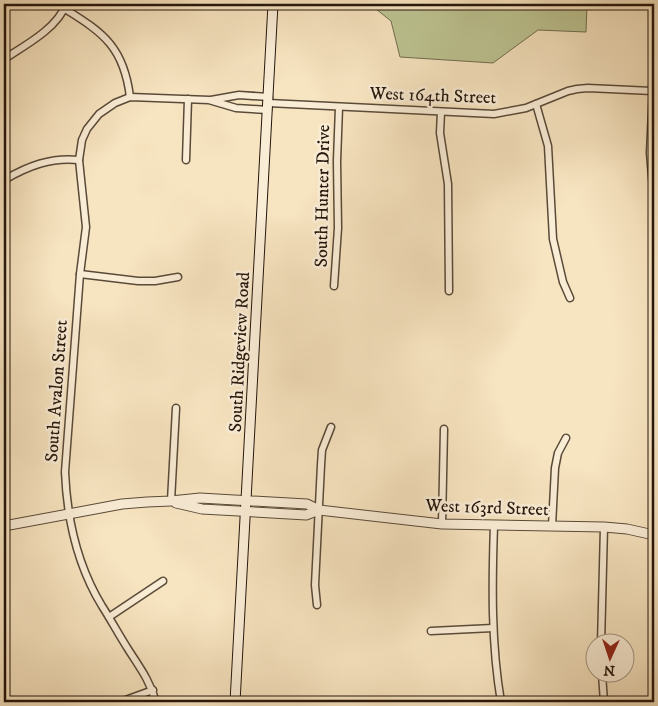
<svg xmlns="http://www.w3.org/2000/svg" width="658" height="706" font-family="'IM FELL DW Pica',serif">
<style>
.green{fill:#bdc492;stroke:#716d4f}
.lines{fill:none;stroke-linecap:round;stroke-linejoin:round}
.minor-casing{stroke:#5a4a39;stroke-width:9}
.tertiary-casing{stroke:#5a4a39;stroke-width:11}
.secondary-casing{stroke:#25160c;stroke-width:11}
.minor{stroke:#faedd6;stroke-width:6}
.tertiary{stroke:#faedd6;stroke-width:9}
.secondary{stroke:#faedd6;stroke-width:9}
.labels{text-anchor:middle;stroke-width:5;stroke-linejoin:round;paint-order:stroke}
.street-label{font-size:18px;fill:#25160c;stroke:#faedd6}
</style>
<rect width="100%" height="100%" fill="#f7e4c0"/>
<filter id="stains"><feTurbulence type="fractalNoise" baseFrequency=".004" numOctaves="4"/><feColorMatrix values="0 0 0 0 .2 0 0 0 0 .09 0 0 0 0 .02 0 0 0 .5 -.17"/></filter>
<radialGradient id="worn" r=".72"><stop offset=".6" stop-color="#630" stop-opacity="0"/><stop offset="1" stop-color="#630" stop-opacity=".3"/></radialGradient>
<!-- green -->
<polygon class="green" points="376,4 587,4 586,32 538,30 493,63 400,57 391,21 376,9"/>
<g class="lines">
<defs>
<g id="minor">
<path d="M65,9C104,33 124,48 130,97"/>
<path d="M4,59C24,46 58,28 66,4"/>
<polyline points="654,67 650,153 654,201"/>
<polyline points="211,100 239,95 269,97"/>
<polyline points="268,103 494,114 526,108 568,91 577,89 588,88 652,91"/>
<polyline points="536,104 548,146 553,239 563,282 570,298"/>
<polyline points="441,112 440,133 448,184 449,291"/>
<polyline points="186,160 188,99"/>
<path d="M4,180C28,166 51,157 79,160"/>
<polyline points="80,274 138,281 155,281 178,277"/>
<polyline points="334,286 338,228 337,161 339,107"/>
<polyline points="171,501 176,408"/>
<polyline points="442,524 444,429"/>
<path d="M494,525C492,584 491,643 501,702"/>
<polyline points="552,526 555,468 558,453 566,438"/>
<polyline points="317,605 315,585 321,465 322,450 331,427"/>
<polyline points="109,617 163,581"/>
<polyline points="431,631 493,628"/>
<polyline points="601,644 604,527"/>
<polyline points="602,674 604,702"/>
<polyline points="120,702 153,690"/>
<path d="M156,702C149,679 140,668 128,649C119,635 111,620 102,606C77,565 67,520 65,472L80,274L86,227L79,160L82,140L87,129L99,114L115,103L130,97L209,100L236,108L268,110"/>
</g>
<g id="tertiary">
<polyline points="176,503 202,509 306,515 319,510"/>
<polyline points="4,526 122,504 147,502 171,501 200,498 307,504 319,510 442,524 604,527 627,529 654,535"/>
</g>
<polyline id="secondary" points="235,702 273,4"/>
</defs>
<!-- minor casing -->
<use href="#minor" class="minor-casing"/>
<!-- tertiary casing -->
<use href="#tertiary" class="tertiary-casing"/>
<!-- secondary casing -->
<use href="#secondary" class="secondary-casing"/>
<!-- minor -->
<use href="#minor" class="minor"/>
<!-- tertiary -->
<use href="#tertiary" class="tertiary"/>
<!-- secondary -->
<use href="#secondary" class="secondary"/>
</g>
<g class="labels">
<!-- street labels -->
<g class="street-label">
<text transform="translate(433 95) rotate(2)" y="6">West 164th Street</text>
<text transform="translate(322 196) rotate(-89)" y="6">South Hunter Drive</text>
<text transform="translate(239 352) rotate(-87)" y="6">South Ridgeview Road</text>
<text transform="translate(56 391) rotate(-86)" y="6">South Avalon Street</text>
<text transform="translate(487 507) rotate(2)" y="6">West 163rd Street</text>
</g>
</g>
<!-- margin -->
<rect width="658" height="706" fill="none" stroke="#f7e4c0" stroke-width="20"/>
<rect x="5" y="5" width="648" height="696" fill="none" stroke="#25160c" stroke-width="2.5"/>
<rect x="10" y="10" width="638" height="686" fill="none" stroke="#25160c"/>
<!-- north arrow -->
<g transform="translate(610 658) rotate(183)"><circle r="24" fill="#faedd6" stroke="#a59785"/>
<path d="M0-4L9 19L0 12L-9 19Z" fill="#8f2418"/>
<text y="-8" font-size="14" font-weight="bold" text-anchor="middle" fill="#25160c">N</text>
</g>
<rect width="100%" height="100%" filter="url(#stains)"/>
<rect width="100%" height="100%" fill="url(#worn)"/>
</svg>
